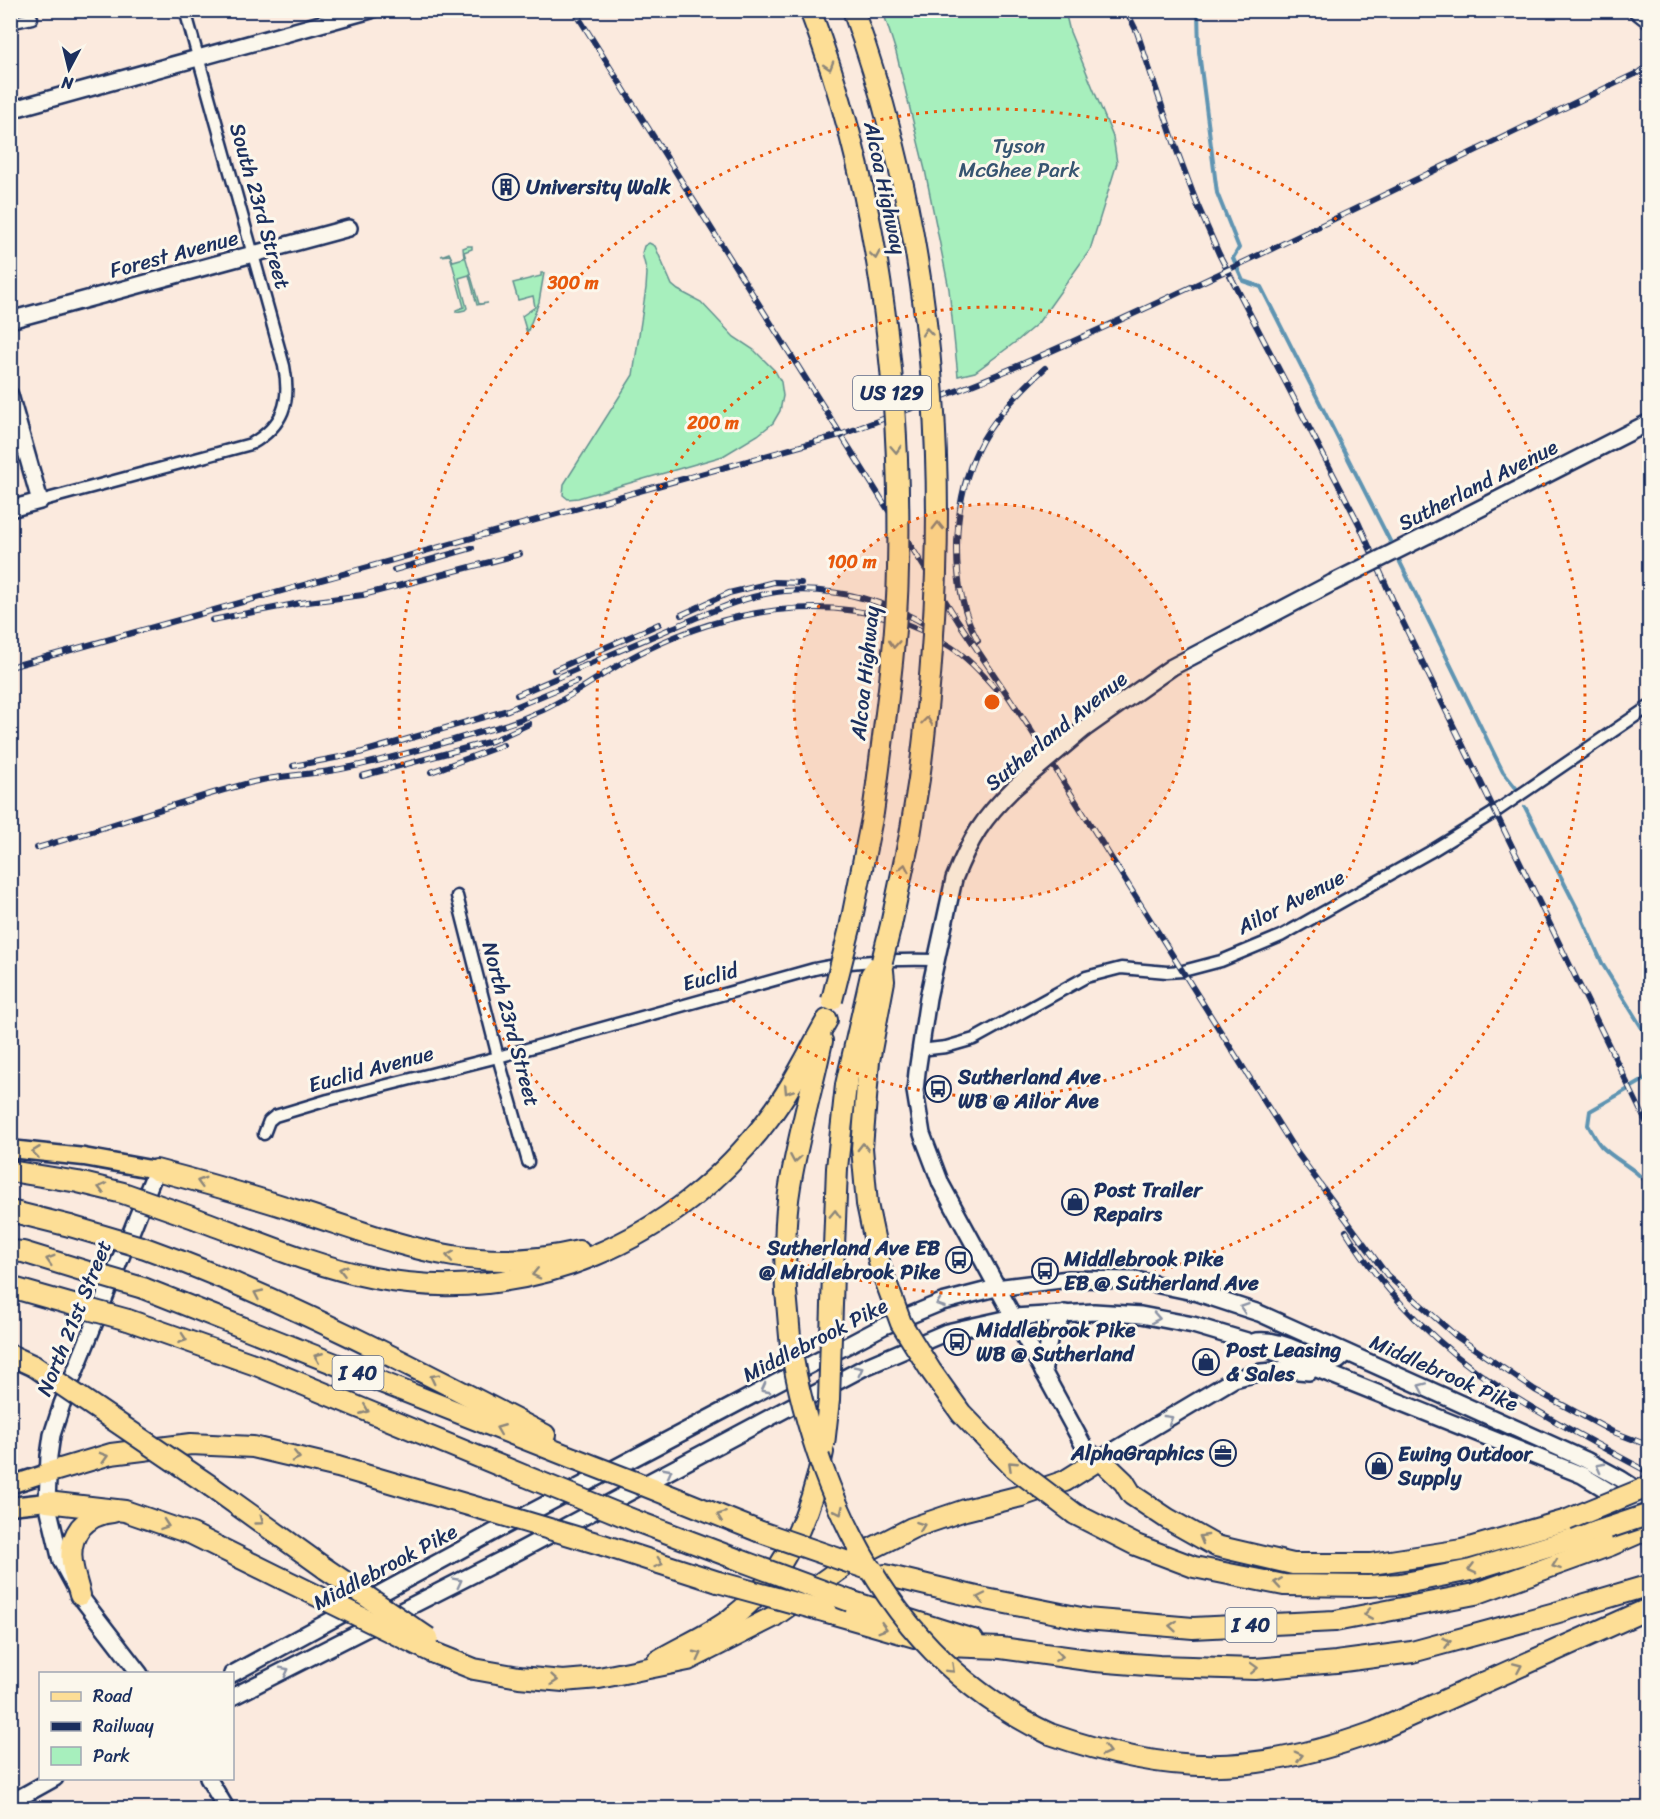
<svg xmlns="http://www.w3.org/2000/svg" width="1660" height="1819" font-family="Sriracha,sans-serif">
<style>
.green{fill:#a7efbd;stroke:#618f8e;stroke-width:1.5}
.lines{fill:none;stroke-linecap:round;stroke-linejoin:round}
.stream{stroke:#5e94b2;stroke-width:4}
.street-casing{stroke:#1b2f5e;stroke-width:15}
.secondary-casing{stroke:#1b2f5e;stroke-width:20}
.primary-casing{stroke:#1b2f5e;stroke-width:21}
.highway-casing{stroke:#1b2f5e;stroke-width:24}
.street{stroke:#fbf7ec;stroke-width:10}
.secondary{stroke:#fbf7ec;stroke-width:15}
.primary{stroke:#fdde96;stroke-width:16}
.highway{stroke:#fdde96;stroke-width:20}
.rail-casing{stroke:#1b2f5e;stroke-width:6}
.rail{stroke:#fbf7ec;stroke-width:4;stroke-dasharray:11;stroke-linecap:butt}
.secondary-bridge-casing{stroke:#1b2f5e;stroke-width:20;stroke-linecap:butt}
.highway-bridge-casing{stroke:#1b2f5e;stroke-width:24;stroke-linecap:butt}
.secondary-bridge{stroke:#fbf7ec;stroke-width:15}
.highway-bridge{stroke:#fdde96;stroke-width:20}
.oneway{stroke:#8c867a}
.oneway2{stroke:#8b93a5}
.ring{fill:none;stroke:#e8590c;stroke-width:3;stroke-dasharray:3 6}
.labels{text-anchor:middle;stroke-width:6;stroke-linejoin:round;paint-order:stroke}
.shield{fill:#fbf7ec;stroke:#5e6b89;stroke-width:1.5}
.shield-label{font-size:20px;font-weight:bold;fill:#1b2f5e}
.park-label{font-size:21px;fill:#375571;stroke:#fbf7ec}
.poi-label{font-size:21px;font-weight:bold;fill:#1b2f5e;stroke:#fbf7ec;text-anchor:start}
.street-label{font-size:21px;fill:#1b2f5e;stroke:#fbf7ec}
.centre{fill:#e8590c;stroke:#fbf7ec;stroke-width:3}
.ring-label{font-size:18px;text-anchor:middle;font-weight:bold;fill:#e8590c;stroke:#fbf7ec;stroke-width:6;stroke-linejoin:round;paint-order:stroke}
</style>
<rect width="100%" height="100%" fill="#fbeade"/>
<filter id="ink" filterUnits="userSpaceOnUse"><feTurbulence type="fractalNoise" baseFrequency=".0167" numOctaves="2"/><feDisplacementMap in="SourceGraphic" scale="12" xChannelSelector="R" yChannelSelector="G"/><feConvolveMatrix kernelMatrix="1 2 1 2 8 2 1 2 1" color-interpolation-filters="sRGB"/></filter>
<g filter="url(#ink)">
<!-- green -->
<g class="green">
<polygon points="883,11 1065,11 1070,32 1113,137 1117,163 1090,250 1038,323 1017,341 975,372 958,376 949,289 925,170 896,52"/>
<polygon points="649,243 655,246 672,285 678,290 701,302 734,337 754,350 775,371 781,382 783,396 780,411 773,423 758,435 723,456 578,498 568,499 563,495 564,484 633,375 646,288 647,273 642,253 644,246"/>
<polygon points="468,246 472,246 472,249 464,252 479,304 488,303 477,305 469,275 459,278 467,308 465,310 456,312 456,310 464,307 450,255 441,256 449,253 453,261 464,258 463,248"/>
<polygon points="541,273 544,273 539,302 527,333 522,316 535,307 533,296 518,300 513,283 541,276"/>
</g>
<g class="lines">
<!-- stream -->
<g class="stream">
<polyline points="1198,10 1199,52 1217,193 1239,248 1233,258 1243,281 1261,287 1393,547"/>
<polyline points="1396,554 1503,772 1516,788"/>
<polyline points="1525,807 1580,914 1603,965 1650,1041"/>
<path d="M1650,1067L1644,1080L1590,1111L1588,1125C1592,1132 1596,1140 1601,1146C1617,1162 1635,1167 1650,1187"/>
</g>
<defs>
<g id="street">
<polyline points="10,23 32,18"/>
<path d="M40,501L251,444C284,425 291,402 284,366L185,10"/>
<polyline points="457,896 498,1057 528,1162"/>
<polyline points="920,1050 946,1047 974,1039 1086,977 1121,968 1167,972 1183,971 1221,961 1281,936 1430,852 1495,812 1650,706"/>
<path d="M264,1134L269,1121L275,1116L328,1100L498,1057L814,969C855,960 895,959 936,960"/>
</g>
<g id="secondary">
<polyline points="1636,10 1650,21"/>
<polyline points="10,110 371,10"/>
<polyline points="10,320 349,228"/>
<polyline points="10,395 40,501 10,509"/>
<polyline points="1428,535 1650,422"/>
<polyline points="1084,729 1172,667 1332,583"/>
<path d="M1014,788C983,818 970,839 954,879L928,998L917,1072L915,1091L922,1134L941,1184L1086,1450L1100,1459L1234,1379L1261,1372L1287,1370L1309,1372"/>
<path d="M1256,1341C1284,1338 1305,1357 1331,1362L1338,1361L1347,1353"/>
<polyline points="1043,1372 1050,1336 1065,1313"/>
<polyline points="140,1674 80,1596 61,1561 47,1502 49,1456 52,1435 62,1404 156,1170"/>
<polyline points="232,1674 503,1527 884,1326 942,1302 996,1288 1069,1279 1136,1280 1198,1293 1259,1313 1586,1460 1621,1479 1650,1498"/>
<polyline points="232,1697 521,1550 865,1367 947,1332 1014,1317 1094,1312 1141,1315 1193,1325 1247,1341 1582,1475 1650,1516"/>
<polyline points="208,1778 226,1808"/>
<polyline points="10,1803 55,1778"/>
</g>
<g id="primary">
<polyline points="10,1149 84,1157 156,1170"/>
<polyline points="10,1485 47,1473"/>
<polyline points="10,1506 47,1502"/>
</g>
<g id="highway">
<polyline points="891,925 910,835 919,779"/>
<polyline points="850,928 873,813 877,784"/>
<path d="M156,1170C206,1183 255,1197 304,1213C403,1245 473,1276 579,1251"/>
<polyline points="10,1211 70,1226"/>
<path d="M197,1219C255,1240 313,1266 374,1278C526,1308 678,1241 769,1118C792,1088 808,1053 827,1020"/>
<polyline points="10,1251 23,1252 88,1272"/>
<path d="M180,1261C306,1310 425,1373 545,1435"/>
<polyline points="880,1266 867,1204 862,1148 869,1061 884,981 882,961"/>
<polyline points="833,1273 837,1168 846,1085 871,975 882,961"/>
<polyline points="10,1287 77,1306"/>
<polyline points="143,1288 573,1458"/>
<path d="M786,1292C785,1257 784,1221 790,1186C798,1137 812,1089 822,1041"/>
<polyline points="128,1320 256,1365 525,1476"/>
<polyline points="10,1355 34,1366"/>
<polyline points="47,1473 111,1454 191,1444 253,1447 338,1467 489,1511"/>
<polyline points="643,1485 758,1531"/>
<polyline points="212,1487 326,1569"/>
<polyline points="47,1502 125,1511 192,1534 283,1579"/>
<polyline points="1075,1514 1136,1545 1194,1567 1284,1585 1368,1586 1400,1584 1471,1570 1608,1528"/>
<polyline points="636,1521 742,1561"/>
<polyline points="603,1545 718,1582"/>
<polyline points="885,1575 981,1598 1086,1619 1193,1628 1335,1621 1475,1594 1611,1545 1650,1528"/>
<path d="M80,1595C74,1572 64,1549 80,1528C89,1518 99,1513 113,1512"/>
<polyline points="850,1601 973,1640"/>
<polyline points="827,1612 946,1646 1001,1648 1095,1661 1159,1666 1255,1669 1336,1662 1412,1652 1555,1613 1650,1585"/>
<polyline points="434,1653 474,1669 519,1677 563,1681 599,1678 688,1660 773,1617 863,1553 912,1528 965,1510 1021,1496 1065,1481 1100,1459 1124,1482 1132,1495 1168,1519 1216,1546 1293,1564 1371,1564 1462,1550 1567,1520"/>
<path d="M657,1661C680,1647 707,1636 729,1620C782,1581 811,1516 823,1452"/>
<path d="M1050,1734C1171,1776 1253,1776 1374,1732L1650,1608"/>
</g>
</defs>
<!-- street casing -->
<use href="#street" class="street-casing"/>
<!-- secondary casing -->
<use href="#secondary" class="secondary-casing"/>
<!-- primary casing -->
<use href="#primary" class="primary-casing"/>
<!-- highway casing -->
<use href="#highway" class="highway-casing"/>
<!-- street -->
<use href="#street" class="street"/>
<!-- secondary -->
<use href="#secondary" class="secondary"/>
<!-- primary -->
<use href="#primary" class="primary"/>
<!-- highway -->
<use href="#highway" class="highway"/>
<defs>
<g id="rail">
<polyline points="574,10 958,621 1029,727 1295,1150 1387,1275 1456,1336 1535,1390 1611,1431 1650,1446"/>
<polyline points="1126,10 1137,32 1177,151 1197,204 1219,254 1359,524 1398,612 1650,1130"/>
<polyline points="394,570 472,548"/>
<polyline points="681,615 729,593 774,582 801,583"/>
<polyline points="212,620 300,603 363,595 520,554"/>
<path d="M978,641C947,585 952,496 982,441C998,413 1022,389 1045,368"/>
<path d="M10,667L840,435C901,412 963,390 1022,364C1234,271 1440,166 1650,67"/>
<polyline points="554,670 659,624"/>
<path d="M517,695C569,673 620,650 672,628C706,614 748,594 785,591C837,587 889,601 933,629"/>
<polyline points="293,766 356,754 508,710 577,681"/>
<polyline points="431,772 503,745"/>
<polyline points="362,776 492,741 529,724"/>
<path d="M37,848C108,827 178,802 249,783C279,775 311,775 341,769C393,759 444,742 495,728C512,723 528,717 543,710C579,693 610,667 646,650C739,604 859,586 951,647C968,658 982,674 996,689"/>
<path d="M1346,1231C1384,1293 1441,1350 1502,1389C1550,1420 1600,1446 1650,1473"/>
</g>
</defs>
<!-- rail casing -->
<use href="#rail" class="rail-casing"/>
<!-- rail -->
<use href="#rail" class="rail"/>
<defs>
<g id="secondary-bridge">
<polyline points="1332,583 1428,535"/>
<polyline points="1014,788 1084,729"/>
</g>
<g id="highway-bridge">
<path d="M810,10C877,186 902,380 898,568C897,640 886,712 877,784"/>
<path d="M853,10C943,261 953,516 919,779"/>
<polyline points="882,961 891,925"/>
<polyline points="832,1000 850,928"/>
<polyline points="10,1171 78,1182 123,1193 197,1219"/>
<polyline points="70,1226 145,1248 180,1261"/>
<polyline points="880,1266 901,1323 931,1371 961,1413 1013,1467 1075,1514"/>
<polyline points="88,1272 143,1288"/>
<path d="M786,1292C788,1310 789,1329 791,1346C797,1388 809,1430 823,1469C866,1585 936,1681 1050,1734"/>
<polyline points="77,1306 128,1320"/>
<polyline points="34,1366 212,1487"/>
<polyline points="824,1445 829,1400 833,1273"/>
<polyline points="573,1458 643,1485"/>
<polyline points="525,1476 636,1521"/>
<polyline points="489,1511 603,1545"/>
<polyline points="1567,1520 1650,1486"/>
<polyline points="1608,1528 1650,1514"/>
<polyline points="758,1531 874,1571"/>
<polyline points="742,1561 850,1601"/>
<polyline points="326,1569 428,1638"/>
<polyline points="283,1579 434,1653"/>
<polyline points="718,1582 827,1612"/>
</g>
</defs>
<!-- secondary-bridge casing -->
<use href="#secondary-bridge" class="secondary-bridge-casing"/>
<!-- highway-bridge casing -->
<use href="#highway-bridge" class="highway-bridge-casing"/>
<!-- secondary-bridge -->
<use href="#secondary-bridge" class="secondary-bridge"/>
<!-- highway-bridge -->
<use href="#highway-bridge" class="highway-bridge"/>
</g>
<!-- one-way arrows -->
<defs><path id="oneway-chevron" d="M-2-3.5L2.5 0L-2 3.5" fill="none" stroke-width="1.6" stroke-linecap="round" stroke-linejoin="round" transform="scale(1.5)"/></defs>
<g class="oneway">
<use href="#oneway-chevron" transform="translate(829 66) rotate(73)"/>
<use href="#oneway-chevron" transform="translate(875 255) rotate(80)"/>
<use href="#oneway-chevron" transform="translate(927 332) rotate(-95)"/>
<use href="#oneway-chevron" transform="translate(896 449) rotate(87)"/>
<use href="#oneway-chevron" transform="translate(938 526) rotate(-90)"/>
<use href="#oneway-chevron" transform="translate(894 644) rotate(94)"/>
<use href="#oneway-chevron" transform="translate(927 721) rotate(-83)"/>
<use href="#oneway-chevron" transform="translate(904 868) rotate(-79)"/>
<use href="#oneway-chevron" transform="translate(788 1090) rotate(123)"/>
<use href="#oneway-chevron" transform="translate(863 1147) rotate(-90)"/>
<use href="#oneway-chevron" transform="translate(36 1152) rotate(-173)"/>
<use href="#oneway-chevron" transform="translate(795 1159) rotate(100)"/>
<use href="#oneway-chevron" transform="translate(201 1182) rotate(-164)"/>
<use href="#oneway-chevron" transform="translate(102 1188) rotate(-166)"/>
<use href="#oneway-chevron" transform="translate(835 1214) rotate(-88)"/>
<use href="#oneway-chevron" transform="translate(450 1256) rotate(-170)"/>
<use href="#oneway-chevron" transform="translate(50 1260) rotate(-163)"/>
<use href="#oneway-chevron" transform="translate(343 1270) rotate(-166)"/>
<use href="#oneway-chevron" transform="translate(536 1274) rotate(167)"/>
<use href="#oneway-chevron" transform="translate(258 1294) rotate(-155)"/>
<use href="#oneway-chevron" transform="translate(183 1339) rotate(19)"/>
<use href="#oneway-chevron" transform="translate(318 1357) rotate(-158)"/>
<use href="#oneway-chevron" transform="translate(434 1378) rotate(-153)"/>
<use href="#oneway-chevron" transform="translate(365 1410) rotate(22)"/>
<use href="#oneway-chevron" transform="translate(500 1429) rotate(-158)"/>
<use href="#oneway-chevron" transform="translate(104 1457) rotate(-16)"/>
<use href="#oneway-chevron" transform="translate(296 1457) rotate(13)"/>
<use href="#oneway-chevron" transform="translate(1012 1465) rotate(-137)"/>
<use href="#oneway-chevron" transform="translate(839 1511) rotate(65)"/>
<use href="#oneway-chevron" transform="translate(721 1516) rotate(-159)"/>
<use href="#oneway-chevron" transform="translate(260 1521) rotate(36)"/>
<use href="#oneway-chevron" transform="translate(165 1525) rotate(19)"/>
<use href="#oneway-chevron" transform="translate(921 1526) rotate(-20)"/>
<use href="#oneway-chevron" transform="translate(1203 1538) rotate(-150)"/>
<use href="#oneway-chevron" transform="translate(659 1563) rotate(18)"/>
<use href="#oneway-chevron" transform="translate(1556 1565) rotate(160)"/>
<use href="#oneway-chevron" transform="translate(1472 1569) rotate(166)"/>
<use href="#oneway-chevron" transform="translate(1278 1583) rotate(-171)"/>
<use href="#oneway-chevron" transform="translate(981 1598) rotate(-168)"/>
<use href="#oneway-chevron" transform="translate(1368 1614) rotate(170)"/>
<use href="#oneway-chevron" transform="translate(1173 1626) rotate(-175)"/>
<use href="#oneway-chevron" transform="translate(883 1628) rotate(16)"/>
<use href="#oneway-chevron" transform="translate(1447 1642) rotate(-15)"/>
<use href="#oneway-chevron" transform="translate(698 1655) rotate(-27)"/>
<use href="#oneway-chevron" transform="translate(1059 1656) rotate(8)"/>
<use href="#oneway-chevron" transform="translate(1518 1667) rotate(-24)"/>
<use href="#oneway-chevron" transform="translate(1254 1668) rotate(-2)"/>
<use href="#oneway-chevron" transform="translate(951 1669) rotate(44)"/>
<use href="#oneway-chevron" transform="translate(554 1680) rotate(5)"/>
<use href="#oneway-chevron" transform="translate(1106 1751) rotate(15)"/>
<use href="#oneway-chevron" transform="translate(1299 1756) rotate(-14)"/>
</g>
<g class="oneway2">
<use href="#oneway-chevron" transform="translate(940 1303) rotate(161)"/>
<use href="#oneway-chevron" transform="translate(1244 1308) rotate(-161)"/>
<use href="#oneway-chevron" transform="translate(1156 1318) rotate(10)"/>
<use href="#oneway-chevron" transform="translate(859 1370) rotate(-27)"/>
<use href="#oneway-chevron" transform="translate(1422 1387) rotate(-156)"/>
<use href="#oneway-chevron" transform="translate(765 1389) rotate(152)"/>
<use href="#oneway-chevron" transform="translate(1169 1419) rotate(-31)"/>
<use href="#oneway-chevron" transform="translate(1600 1467) rotate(-152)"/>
<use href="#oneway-chevron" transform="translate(668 1472) rotate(-28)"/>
<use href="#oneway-chevron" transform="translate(458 1582) rotate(-27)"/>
<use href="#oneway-chevron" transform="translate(285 1671) rotate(-27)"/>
</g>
</g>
<!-- distance rings -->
<circle cx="992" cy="702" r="198" fill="#e8590c" fill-opacity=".12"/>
<g class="ring">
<circle cx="992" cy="702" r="198"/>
<circle cx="992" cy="702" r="395"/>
<circle cx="992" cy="702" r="593"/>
</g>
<!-- icons -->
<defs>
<symbol id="building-ring" viewBox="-11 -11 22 22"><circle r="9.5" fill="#fbf7ec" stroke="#1b2f5e" stroke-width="1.5"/><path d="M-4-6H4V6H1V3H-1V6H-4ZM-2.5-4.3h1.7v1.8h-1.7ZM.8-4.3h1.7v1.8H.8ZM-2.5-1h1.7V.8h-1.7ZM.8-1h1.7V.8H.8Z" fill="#1b2f5e"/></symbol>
<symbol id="bus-ring" viewBox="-11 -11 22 22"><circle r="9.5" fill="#fbf7ec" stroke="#1b2f5e" stroke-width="1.5"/><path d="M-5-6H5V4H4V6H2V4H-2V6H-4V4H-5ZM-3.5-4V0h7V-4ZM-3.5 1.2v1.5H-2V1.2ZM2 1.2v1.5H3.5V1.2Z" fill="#1b2f5e"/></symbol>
<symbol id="shop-ring" viewBox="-11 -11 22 22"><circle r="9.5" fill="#fbf7ec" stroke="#1b2f5e" stroke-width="1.5"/><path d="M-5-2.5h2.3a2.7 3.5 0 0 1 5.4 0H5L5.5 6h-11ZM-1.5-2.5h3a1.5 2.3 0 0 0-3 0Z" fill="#1b2f5e"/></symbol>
<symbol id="office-ring" viewBox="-11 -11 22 22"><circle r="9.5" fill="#fbf7ec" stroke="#1b2f5e" stroke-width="1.5"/><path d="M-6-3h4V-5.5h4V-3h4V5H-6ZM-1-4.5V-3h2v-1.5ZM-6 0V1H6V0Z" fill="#1b2f5e"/></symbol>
</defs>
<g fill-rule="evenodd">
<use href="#building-ring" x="491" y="172" width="30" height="30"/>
<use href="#bus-ring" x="923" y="1074" width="30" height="30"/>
<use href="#shop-ring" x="1060" y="1187" width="30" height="30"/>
<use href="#bus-ring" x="944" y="1245" width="30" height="30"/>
<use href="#bus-ring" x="1030" y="1256" width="30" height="30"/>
<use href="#bus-ring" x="942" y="1327" width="30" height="30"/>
<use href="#shop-ring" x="1191" y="1347" width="30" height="30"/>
<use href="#office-ring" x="1208" y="1438" width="30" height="30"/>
<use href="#shop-ring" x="1364" y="1451" width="30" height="30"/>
</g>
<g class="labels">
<!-- shield labels -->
<g class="shield">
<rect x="853" y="376" width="78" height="34" rx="4.5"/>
<rect x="332.5" y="1356" width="51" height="34" rx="4.5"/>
<rect x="1225.5" y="1608" width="51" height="34" rx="4.5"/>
</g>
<g class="shield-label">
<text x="892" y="400">US 129</text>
<text x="358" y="1380">I 40</text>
<text x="1251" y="1632">I 40</text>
</g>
<!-- park labels -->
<g class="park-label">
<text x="1019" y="153">Tyson<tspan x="1019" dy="24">McGhee Park</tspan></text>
</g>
<!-- poi labels -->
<g class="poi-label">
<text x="526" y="194">University Walk</text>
<text x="958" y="1084">Sutherland Ave<tspan x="958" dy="24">WB @ Ailor Ave</tspan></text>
<text x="1094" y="1197">Post Trailer<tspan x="1094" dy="24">Repairs</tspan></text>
<text x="940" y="1255" text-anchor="end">Sutherland Ave EB<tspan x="940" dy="24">@ Middlebrook Pike</tspan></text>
<text x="1064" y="1266">Middlebrook Pike<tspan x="1064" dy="24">EB @ Sutherland Ave</tspan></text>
<text x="976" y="1337">Middlebrook Pike<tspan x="976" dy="24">WB @ Sutherland</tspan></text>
<text x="1226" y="1357">Post Leasing<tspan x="1226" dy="24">&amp; Sales</tspan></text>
<text x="1204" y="1460" text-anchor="end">AlphaGraphics</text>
<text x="1398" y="1461">Ewing Outdoor<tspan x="1398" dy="24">Supply</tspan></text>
</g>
<!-- street labels -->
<g class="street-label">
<text transform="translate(885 188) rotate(78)" y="7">Alcoa Highway</text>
<text transform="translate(260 206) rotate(74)" y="7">South 23rd Street</text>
<text transform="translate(174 254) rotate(-15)" y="7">Forest Avenue</text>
<text transform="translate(1478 485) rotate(-27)" y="7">Sutherland Avenue</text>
<text transform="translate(865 673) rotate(-84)" y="7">Alcoa Highway</text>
<text transform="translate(1056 731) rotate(-39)" y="7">Sutherland Avenue</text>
<text transform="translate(1291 902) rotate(-27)" y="7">Ailor Avenue</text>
<text transform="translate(710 977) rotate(-15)" y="7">Euclid</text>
<text transform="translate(511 1024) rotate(75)" y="7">North 23rd Street</text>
<text transform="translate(371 1069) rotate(-15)" y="7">Euclid Avenue</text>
<text transform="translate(74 1318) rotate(-68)" y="7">North 21st Street</text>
<text transform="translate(815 1340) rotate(-27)" y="7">Middlebrook Pike</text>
<text transform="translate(1444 1373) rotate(24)" y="7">Middlebrook Pike</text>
<text transform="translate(385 1567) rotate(-28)" y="7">Middlebrook Pike</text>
</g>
</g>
<circle cx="992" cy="702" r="9" class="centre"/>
<g class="ring-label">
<text x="573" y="289">300 m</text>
<text x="713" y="429">200 m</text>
<text x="852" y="568">100 m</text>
</g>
<!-- margin -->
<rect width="1660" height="1819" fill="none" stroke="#fbf7ec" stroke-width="36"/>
<rect x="18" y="18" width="1624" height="1783" fill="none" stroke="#1b2f5e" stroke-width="2" filter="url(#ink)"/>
<!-- legend -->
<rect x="39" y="1672" width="195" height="108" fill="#fbf7ec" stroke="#a1a7b3" stroke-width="1.5"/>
<rect x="51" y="1692" width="30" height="9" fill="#fdde96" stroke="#a1a7b3" stroke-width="1.5"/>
<text x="93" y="1702" font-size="18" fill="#1b2f5e">Road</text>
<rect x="51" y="1722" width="30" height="9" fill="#1b2f5e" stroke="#a1a7b3" stroke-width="1.5"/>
<text x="93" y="1732" font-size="18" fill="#1b2f5e">Railway</text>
<rect x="51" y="1747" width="30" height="18" fill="#a7efbd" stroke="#a1a7b3" stroke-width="1.5"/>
<text x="93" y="1762" font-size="18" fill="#1b2f5e">Park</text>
<!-- north arrow -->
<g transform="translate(69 69) rotate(187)" stroke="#fbf7ec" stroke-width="4.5" paint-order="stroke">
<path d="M0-4.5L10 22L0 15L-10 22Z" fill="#1b2f5e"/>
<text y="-9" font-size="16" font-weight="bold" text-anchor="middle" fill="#1b2f5e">N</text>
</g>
</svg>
